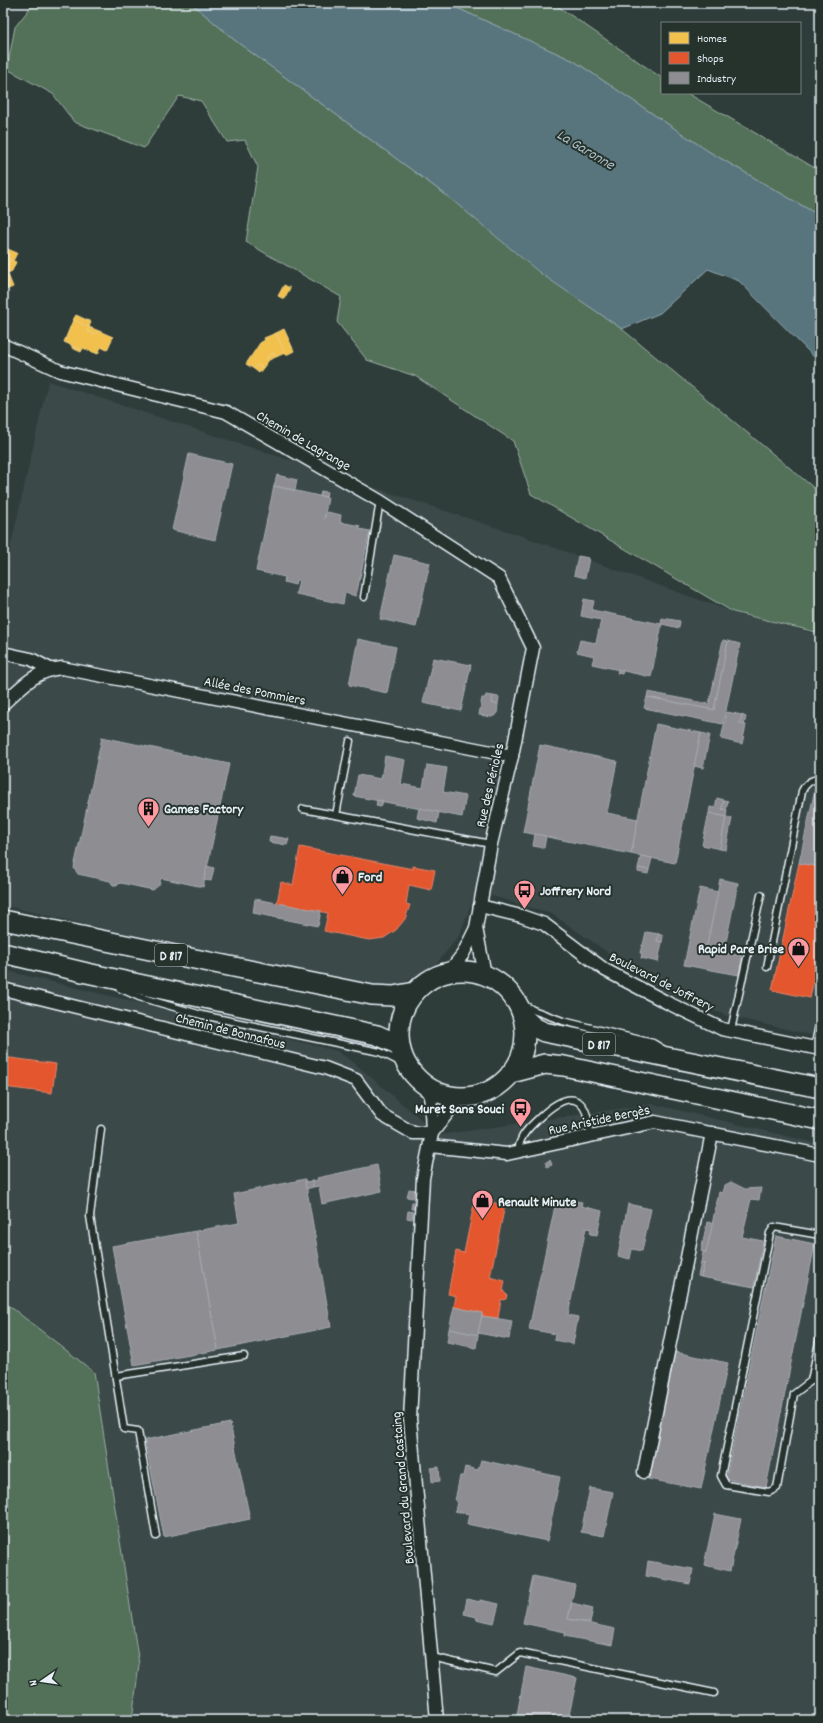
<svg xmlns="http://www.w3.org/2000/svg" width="823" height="1723" font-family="Dekko,sans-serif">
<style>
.built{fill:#3a494a}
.green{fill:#527058;stroke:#9db0a8}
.water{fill:#58747e;stroke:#92a6af}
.homes{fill:#f2c14e;stroke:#efcf81}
.shops{fill:#e4572e;stroke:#e5856b}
.industry{fill:#8d8d92;stroke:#a8abb1}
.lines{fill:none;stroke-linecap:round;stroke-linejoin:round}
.lane-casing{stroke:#e8f1f8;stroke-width:9}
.street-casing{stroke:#e8f1f8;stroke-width:15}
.primary-casing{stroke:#e8f1f8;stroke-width:22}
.lane{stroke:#26332d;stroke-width:6}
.street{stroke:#26332d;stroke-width:12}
.primary{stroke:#26332d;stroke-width:19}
.labels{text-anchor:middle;stroke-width:4;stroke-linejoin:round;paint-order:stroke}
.shield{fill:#26332d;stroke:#aeb8bb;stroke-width:1}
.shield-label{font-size:13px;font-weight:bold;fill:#e8f1f8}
.street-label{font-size:14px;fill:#e8f1f8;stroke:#26332d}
.poi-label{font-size:14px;font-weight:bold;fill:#e8f1f8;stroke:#26332d;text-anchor:start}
.water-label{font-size:15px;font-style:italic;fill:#aebfc7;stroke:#26332d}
</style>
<rect width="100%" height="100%" fill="#2f3d3a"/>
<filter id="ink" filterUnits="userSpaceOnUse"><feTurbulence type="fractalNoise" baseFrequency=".025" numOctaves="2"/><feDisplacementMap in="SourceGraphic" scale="8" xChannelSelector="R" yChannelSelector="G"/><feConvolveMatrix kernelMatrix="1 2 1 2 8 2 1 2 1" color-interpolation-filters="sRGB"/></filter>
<g filter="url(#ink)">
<!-- built -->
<g class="built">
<polygon points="48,381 522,536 733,612 820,635 820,1037 725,1015 664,991 552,914 476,891 459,936 437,963 397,987 363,985 125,934 3,905 3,580"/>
<polygon points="3,970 337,1051 353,1062 439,1135 653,1104 820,1144 820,1720 132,1720 139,1664 94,1372 3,1301"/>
</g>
<!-- green -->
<g class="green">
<polygon points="34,3 191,3 237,42 446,195 559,285 622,329 820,493 820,633 733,612 531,494 513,441 415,376 367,360 337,322 341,297 246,242 258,167 245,140 227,142 201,101 179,96 144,148 74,122 53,94 7,69 15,27"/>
<polygon points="446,3 553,3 662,78 662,93 687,93 820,171 820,216 708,151 574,61"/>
<polygon points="3,1301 94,1372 139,1664 132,1720 3,1720"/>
</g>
<!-- water -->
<polygon class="water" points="191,3 446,3 574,61 708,151 820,216 820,363 739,281 708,269 660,313 622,329 540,273 446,195 237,42"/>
<!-- homes -->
<g class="homes">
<polygon points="3,247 17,253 13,261 10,260 8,266 5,267 13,287 3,291"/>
<polygon points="10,260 16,262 12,271 8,273 5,267 8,266"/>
<polygon points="284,285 290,288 284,299 278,296"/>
<polygon points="76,315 91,322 89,327 73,320"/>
<polygon points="73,320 89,327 87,331 94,334 99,331 113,337 107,350 101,347 98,354 83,348 82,350 64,342"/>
<polygon points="89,327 99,331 94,334 87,331"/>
<polygon points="284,329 294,351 286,355 276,333"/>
<polygon points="276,333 285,353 276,357 274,353 267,357 269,360 263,368 257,365 254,369 246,364 260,343 265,340 264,338"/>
<polygon points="72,346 82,350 81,352 72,348"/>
<polygon points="274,353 276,357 269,360 267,357"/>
<polygon points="257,365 263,368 259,373 254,369"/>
</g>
<!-- shops -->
<g class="shops">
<polygon points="300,847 413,869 413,866 435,870 431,890 409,885 406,904 410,905 405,919 396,930 384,938 369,940 324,931 328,913 277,903 281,882 293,885"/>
<polygon points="799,863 820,867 820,951 810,998 772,990"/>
<polygon points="3,1057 56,1064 52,1093 3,1087"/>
<polygon points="475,1199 505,1205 490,1277 505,1281 503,1291 507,1295 506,1299 501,1300 498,1318 482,1316 482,1313 454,1307 456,1296 448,1294 456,1251 464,1253"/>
</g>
<!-- industry -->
<g class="industry">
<polygon points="189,454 232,464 215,540 172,530"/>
<polygon points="277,475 297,480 295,490 274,486"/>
<polygon points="274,486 328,498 324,519 327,512 341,515 340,522 360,526 359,529 370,531 356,596 345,593 343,604 296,594 299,580 296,580 295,585 284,582 285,577 256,571"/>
<polygon points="321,491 327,492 326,497 320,496"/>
<polygon points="394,555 430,563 416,627 380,619"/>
<polygon points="578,556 589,558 585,578 574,575"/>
<polygon points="584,599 594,601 592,610 661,624 662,618 680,621 679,628 662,624 651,677 592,664 594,656 577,652 580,640 596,643 601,620 581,616"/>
<polygon points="358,639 396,647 387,693 349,685"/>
<polygon points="723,640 728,641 714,710 647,697 648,692 709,704"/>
<polygon points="728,641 740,644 723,724 644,708 647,697 714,710"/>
<polygon points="433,658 471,665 461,711 423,703"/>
<polygon points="618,670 623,671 622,674 617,673"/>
<polygon points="486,695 493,696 492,703 498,704 497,714 492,717 479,715 482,698 485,698"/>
<polygon points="493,696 499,697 498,704 492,703"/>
<polygon points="727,712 742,715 740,724 746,725 742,744 721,739"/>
<polygon points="742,715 746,717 744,725 740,724"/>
<polygon points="656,724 701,733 675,863 631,854"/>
<polygon points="701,733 710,735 703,768 694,766"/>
<polygon points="102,737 229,764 203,887 161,878 159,885 153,890 121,883 116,885 113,885 110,881 78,874 74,868"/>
<polygon points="540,745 617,761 607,813 638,819 631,854 523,832"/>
<polygon points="385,756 405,760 401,784 423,788 427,765 447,768 443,792 466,796 462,817 354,796 358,775 381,779"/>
<polygon points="815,789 820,790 820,867 799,863"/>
<polygon points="717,798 724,800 722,809 727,810 726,817 709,813 710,807 715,808"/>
<polygon points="377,800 383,801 381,807 376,806"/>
<polygon points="724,800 728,801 726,810 722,809"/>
<polygon points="419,808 439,812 437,823 417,818"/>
<polygon points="709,813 726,817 720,849 702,845"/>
<polygon points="726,817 732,818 726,850 720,849"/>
<polygon points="535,834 546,836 544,848 533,846"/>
<polygon points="270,836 289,839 287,845 269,842"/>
<polygon points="641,856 652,858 649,870 638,868"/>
<polygon points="207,866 214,868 211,881 204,880"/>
<polygon points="638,868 649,870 648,874 638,872"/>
<polygon points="720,879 738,883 724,952 706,949"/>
<polygon points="700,888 718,892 706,949 742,956 739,975 684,965"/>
<polygon points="255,899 321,911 318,926 253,913"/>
<polygon points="646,932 659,934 657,941 662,942 658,962 641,958 642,953 640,953 642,945 643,945"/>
<polygon points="659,934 663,936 662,942 657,941"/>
<polygon points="550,1160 552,1165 547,1167 546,1162"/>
<polygon points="377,1165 382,1191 322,1204 319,1186 313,1187 312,1181 318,1180 317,1178"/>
<polygon points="305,1179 331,1327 218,1350 196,1231 239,1223 234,1194"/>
<polygon points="312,1181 313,1187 306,1189 305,1182"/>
<polygon points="731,1182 745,1189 761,1188 759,1200 751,1199 742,1237 763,1241 754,1287 701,1277 704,1263 701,1262 703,1252 706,1252 719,1192 723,1193 725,1185"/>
<polygon points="409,1189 415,1190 413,1198 407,1197"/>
<polygon points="570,1200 582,1202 581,1206 602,1211 597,1235 590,1234 591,1229 586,1228 568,1315 578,1317 573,1344 554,1340 555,1334 529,1329 556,1201 570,1204"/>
<polygon points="412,1202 415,1202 414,1209 411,1209"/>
<polygon points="628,1204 651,1209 642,1251 632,1249 630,1259 618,1256"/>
<polygon points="408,1211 413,1212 412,1219 407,1218"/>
<polygon points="707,1222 713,1223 706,1252 701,1251"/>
<polygon points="196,1231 218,1350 134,1365 112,1246"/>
<polygon points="776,1236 815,1244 766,1487 726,1479"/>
<polygon points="701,1262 704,1263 701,1277 698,1276"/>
<polygon points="454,1307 482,1313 478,1335 449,1329"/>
<polygon points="482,1316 512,1321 509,1339 478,1333"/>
<polygon points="449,1329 478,1335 476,1348 447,1342"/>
<polygon points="675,1352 728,1363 701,1489 648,1479"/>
<polygon points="230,1423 250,1519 164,1537 145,1440"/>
<polygon points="481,1460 560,1477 547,1541 467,1524 469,1514 455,1511 457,1502 455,1501 460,1476 463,1476 465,1467 478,1470"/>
<polygon points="439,1467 440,1481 432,1482 431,1468"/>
<polygon points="590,1488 613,1492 604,1536 581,1532"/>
<polygon points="715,1514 741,1519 730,1571 704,1565"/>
<polygon points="648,1561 693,1569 690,1584 646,1576"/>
<polygon points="533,1576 575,1585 568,1619 615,1629 612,1645 564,1636 565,1632 523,1623"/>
<polygon points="467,1599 480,1602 480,1600 499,1604 494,1623 476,1619 477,1617 464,1614"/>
<polygon points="572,1603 593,1608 590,1623 568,1619"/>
<polygon points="526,1667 577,1678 568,1720 516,1720"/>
</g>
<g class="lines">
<defs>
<g id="lane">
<polyline points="364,597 380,501"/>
<polyline points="303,809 491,844"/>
<polyline points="336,815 350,741"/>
<path d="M767,967L802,791C806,783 811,779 820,779"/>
<polyline points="119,988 139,997 202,1015 380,1052 398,1061 410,1070"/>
<polyline points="515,999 533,1010 563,1021 653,1043 663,1049"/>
<polyline points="731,1030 761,895"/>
<polyline points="814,1048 820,1021"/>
<polyline points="101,1129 90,1216 124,1429 138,1431 156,1536"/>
<path d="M518,1152C519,1148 519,1143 521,1140C524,1131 532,1125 539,1118C568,1090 588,1092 590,1136"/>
<polyline points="820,1235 774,1227 770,1233 721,1476 726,1485 769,1492 777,1488 794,1394 811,1381 820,1337"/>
<polyline points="116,1376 244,1356"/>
<polyline points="432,1657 496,1672 520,1653 714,1693"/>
</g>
<g id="street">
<polyline points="3,345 60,371 226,412 380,501 499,578 533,648 512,756 491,844 476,928 463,954 449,972"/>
<polyline points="3,653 31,659 50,669"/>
<path d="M3,704C21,687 36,670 62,668L512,756"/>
<polyline points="480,906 521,916 544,924 605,970 668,1003 722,1029 820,1049"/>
<polyline points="476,928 485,975"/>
<polyline points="3,989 325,1068 356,1080 382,1115 413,1133 432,1133"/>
<polyline points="430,1089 432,1133 423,1178 410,1419 437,1720"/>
<polyline points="432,1133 460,1097"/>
<polyline points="430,1146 507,1154 655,1122 820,1155"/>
<polyline points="644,1472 712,1133"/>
</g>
<g id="primary">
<polyline points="3,920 372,995 393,996 415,992"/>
<polyline points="3,953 87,973 377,1035 393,1042 400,1048"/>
<circle cx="462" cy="1034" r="63"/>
<polyline points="523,1017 534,1027 544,1032 820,1088"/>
<polyline points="511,1073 545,1064 564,1066 820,1120"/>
</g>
</defs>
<!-- lane casing -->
<use href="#lane" class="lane-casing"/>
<!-- street casing -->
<use href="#street" class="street-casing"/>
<!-- primary casing -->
<use href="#primary" class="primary-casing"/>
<!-- lane -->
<use href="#lane" class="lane"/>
<!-- street -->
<use href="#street" class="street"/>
<!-- primary -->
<use href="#primary" class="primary"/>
</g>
</g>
<!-- icons -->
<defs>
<symbol id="building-pin" viewBox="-11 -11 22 30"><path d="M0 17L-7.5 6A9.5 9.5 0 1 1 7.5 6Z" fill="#ff9aa2" stroke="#26332d"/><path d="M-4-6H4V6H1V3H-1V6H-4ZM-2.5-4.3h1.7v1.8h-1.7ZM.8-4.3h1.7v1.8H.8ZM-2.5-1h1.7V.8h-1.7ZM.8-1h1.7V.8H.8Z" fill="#111"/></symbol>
<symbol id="shop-pin" viewBox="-11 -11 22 30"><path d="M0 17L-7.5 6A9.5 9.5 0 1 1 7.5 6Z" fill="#ff9aa2" stroke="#26332d"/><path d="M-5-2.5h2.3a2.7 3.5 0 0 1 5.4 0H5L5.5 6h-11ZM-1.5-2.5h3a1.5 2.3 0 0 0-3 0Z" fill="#111"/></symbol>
<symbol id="bus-pin" viewBox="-11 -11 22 30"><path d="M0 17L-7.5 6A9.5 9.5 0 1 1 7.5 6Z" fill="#ff9aa2" stroke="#26332d"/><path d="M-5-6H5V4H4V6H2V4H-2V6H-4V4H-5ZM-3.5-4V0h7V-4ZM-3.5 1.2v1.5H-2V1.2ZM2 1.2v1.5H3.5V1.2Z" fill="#111"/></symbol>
</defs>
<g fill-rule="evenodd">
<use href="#building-pin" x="136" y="796" width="25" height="34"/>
<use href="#shop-pin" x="330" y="864" width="25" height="34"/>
<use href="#bus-pin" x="512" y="878" width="25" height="34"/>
<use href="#shop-pin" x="786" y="936" width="25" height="34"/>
<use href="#bus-pin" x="508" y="1096" width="25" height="34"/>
<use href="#shop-pin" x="470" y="1188" width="25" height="34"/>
</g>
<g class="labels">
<!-- shield labels -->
<g class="shield">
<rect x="155" y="944" width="32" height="22" rx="3"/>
<rect x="583" y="1033" width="32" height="22" rx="3"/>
</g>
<g class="shield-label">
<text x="171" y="960">D 817</text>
<text x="599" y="1049">D 817</text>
</g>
<!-- street labels -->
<g class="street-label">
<text transform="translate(304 440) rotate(30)" y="5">Chemin de Lagrange</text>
<text transform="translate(255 690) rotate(11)" y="5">Allée des Pommiers</text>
<text transform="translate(489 785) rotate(-77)" y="5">Rue des Périoles</text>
<text transform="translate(662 981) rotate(27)" y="5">Boulevard de Joffrery</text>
<text transform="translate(231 1030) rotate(14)" y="5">Chemin de Bonnafous</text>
<text transform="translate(599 1119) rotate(-12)" y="5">Rue Aristide Bergès</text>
<text transform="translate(402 1488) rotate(-95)" y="5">Boulevard du Grand Castaing</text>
</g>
<!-- poi labels -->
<g class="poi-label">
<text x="164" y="813">Games Factory</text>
<text x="358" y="881">Ford</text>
<text x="540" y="895">Joffrery Nord</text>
<text x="784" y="953" text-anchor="end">Rapid Pare Brise</text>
<text x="504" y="1113" text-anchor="end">Muret Sans Souci</text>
<text x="498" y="1206">Renault Minute</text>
</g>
<!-- water labels -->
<g class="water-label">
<text transform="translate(586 149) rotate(31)" y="5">La Garonne</text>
</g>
</g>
<!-- margin -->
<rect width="823" height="1723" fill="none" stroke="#26332d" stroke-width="16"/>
<rect x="8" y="8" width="807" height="1707" fill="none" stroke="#e8f1f8" stroke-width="1.5" filter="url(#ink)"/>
<!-- legend -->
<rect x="661" y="22" width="140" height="72" fill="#26332d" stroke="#747f7e"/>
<rect x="669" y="32" width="20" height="12" fill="#f2c14e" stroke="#747f7e"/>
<text x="697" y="42" font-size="12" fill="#e8f1f8">Homes</text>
<rect x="669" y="52" width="20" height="12" fill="#e4572e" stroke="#747f7e"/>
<text x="697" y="62" font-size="12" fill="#e8f1f8">Shops</text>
<rect x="669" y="72" width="20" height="12" fill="#8d8d92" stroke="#747f7e"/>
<text x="697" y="82" font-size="12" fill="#e8f1f8">Industry</text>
<!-- north arrow -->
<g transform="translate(42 1681) rotate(257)" stroke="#26332d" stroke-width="3" paint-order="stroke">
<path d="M0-3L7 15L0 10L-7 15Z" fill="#e8f1f8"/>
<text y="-6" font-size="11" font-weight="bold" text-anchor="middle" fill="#e8f1f8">N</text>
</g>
</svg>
